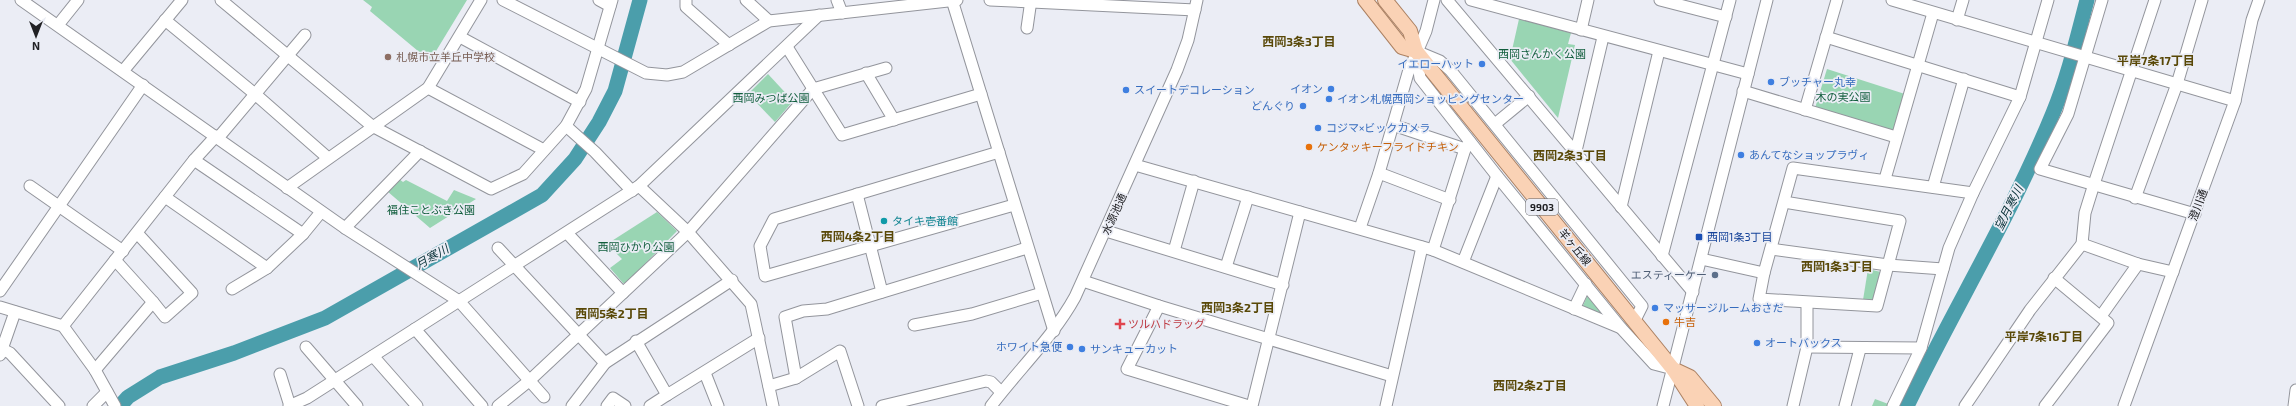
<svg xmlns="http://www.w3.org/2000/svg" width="2296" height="406" font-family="'Exo 2','Noto Sans JP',sans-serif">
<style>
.green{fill:#99d5b3}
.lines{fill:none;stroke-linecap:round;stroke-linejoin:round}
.river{stroke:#4b9eab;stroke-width:15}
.minor-casing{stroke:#93959c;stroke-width:13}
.major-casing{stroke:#ac8162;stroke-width:16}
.minor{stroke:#fff;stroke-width:11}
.major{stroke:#fad2b5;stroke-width:14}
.education-dot{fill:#8d6e63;stroke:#ebedf5;stroke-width:1.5}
.shop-dot{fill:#3f7fe0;stroke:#ebedf5;stroke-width:1.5}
.food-dot{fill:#e8710a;stroke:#ebedf5;stroke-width:1.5}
.culture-dot{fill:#0f9aa8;stroke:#ebedf5;stroke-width:1.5}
.transit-dot{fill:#1a4fb4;stroke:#ebedf5;stroke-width:1.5}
.service-dot{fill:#5c6f8a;stroke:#ebedf5;stroke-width:1.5}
.health-dot{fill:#e0444e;stroke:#ebedf5;stroke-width:1.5}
.labels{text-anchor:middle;stroke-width:3.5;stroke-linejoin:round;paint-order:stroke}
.shield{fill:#ebedf5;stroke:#5e5e63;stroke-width:1}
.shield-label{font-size:10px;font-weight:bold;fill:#212124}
.park-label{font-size:11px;fill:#105d3c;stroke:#ebedf5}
.education-label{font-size:11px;fill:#785e54;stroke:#ebedf5;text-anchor:start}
.shop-label{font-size:11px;fill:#366cbe;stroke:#ebedf5;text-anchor:start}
.food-label{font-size:11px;fill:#c56008;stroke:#ebedf5;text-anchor:start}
.street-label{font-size:11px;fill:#212124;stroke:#ebedf5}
.culture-label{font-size:11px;fill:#0d838f;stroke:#ebedf5;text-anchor:start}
.transit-label{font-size:11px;fill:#164399;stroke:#ebedf5;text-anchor:start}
.service-label{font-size:11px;fill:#4e5e75;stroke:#ebedf5;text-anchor:end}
.health-label{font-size:11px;fill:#be3a42;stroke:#ebedf5;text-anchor:start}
.neighbourhood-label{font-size:12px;font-weight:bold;fill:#594807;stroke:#ebedf5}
.water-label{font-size:12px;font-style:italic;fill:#0b343a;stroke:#ebedf5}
</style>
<rect width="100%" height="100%" fill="#ebedf5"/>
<!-- green -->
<g class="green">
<polygon points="363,0 467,0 430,61 370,11 372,7"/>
<polygon points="1519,19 1571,33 1568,44 1575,45 1558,118 1510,59"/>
<polygon points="1827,69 1908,95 1893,133 1815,108"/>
<polygon points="768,74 793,101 775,122 748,94"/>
<polygon points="399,179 403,182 406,180 447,201 454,190 476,199 430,228 387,191"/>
<polygon points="657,212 677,231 626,283 623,283 610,268 622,259 607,244"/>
<polygon points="1868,269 1881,272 1874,300 1863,300"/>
<polygon points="1589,292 1612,322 1581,310"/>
<polygon points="1875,399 1891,405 1890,406 1872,406"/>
</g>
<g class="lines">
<!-- river -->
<g class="river">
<polyline points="120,406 128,397 160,377 234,353 325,318 542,195 575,159 599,122 615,91 640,0"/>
<path d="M1907,406C1954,308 2012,214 2053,113C2068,77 2077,38 2087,0"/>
</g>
<defs>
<g id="minor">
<polyline points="21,0 345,228 459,301 544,397"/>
<polyline points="221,0 372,126 491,189 523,174 566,126 586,89 612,0"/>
<polyline points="503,0 646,73 667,75 683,72 769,21 957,0"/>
<polyline points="599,0 610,6"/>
<polyline points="686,0 686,7 729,45"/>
<polyline points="746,0 769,21"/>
<polyline points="837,0 842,13"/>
<polyline points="952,0 1054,331"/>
<polyline points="990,0 1195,10"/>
<polyline points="1447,0 1693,292"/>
<polyline points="1471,0 1748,74"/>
<polyline points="1660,0 1726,17"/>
<polyline points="1892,0 2235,101"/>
<polyline points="2102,0 2068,114 2040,169 2195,214"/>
<polyline points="165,20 255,94 328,158"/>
<polyline points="1957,20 1963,0"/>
<polyline points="58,25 78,0"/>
<polyline points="1027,28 1031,0"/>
<polyline points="1581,30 1588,0"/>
<polyline points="460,37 580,102"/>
<polyline points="1826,37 2020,97"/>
<polyline points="787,47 842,135 981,94"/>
<polyline points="1416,51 1420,78 1497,176 1621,328 1654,364 1673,369"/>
<polyline points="1416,51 1440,61 1451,71 1642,306 1635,320"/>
<polyline points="123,71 182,0"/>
<polyline points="866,73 894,120"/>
<polyline points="428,88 544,150"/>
<polyline points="1743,91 1896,137"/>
<polyline points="1805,110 1837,0"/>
<polyline points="1495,124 1529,96"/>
<polyline points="1393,125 1465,149"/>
<polyline points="566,126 595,152 632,191"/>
<polyline points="218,138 305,35"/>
<polyline points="1576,151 1603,37"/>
<polyline points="999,152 774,219 760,246 765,276 1014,205"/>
<polyline points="194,160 303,234"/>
<polyline points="1135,165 1433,250 1621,328"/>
<polyline points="1379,173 1450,200"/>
<polyline points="1885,179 1933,13"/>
<polyline points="30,186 123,251"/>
<polyline points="639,186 688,232 751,304 773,406"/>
<polyline points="1933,187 1964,79"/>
<polyline points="287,188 428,88 481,0"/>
<polyline points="857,194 882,292"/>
<polyline points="165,197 267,268"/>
<polyline points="2135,198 2177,84 2202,0"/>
<polyline points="1784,202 1900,221 1877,306 1759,299 1764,273 1793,168 1973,193"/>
<polyline points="1621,207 1659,51"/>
<polyline points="345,228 420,151"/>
<polyline points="1360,228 1379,173 1408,73 1426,31 1434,0"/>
<polyline points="1106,231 1283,285"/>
<polyline points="567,233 623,293"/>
<polyline points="2082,244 2085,213 2094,184 2155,0"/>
<polyline points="498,248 605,363 732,280"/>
<polyline points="1771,249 1888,265 1943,269"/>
<polyline points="1433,250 1465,149 1470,142"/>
<polyline points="1174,251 1194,181"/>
<polyline points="1662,256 1730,0"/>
<polyline points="1701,259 1764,273"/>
<polyline points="115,260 153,302"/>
<polyline points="1463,262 1497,176"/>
<polyline points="1226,267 1248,197"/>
<polyline points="1083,281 1159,306 1392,376"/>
<polyline points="232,289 267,268 303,234 321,212"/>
<polyline points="0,291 143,85"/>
<polyline points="1159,306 1127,369 1249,406"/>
<polyline points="0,307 63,326 95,370 115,406"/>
<polyline points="1574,309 1586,284"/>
<polyline points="2101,316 2138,264"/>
<polyline points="914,325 972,314 1042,293"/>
<polyline points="63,326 194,160 216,136"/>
<polyline points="415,329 482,406"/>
<polyline points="636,341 667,395 759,338"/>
<polyline points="306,347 357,406"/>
<polyline points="1807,347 1921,348"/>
<polyline points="2,349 10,353 59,406"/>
<polyline points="0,355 15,312"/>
<polyline points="373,356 417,406"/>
<polyline points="95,370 153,302 165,317 192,293 137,233"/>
<polyline points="705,373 718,406"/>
<polyline points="280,374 290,406"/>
<polyline points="796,378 785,317 803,311 827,309 1027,248"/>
<polyline points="769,386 796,378 840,351 858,406"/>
<polyline points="93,406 107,392"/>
<polyline points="289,406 307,398 639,186 819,15"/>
<polyline points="498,406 529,381 688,232 813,89 886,68"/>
<polyline points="572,406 605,363"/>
<polyline points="607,406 613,398 625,406"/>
<polyline points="650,406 667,395"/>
<polyline points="882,406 986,381 991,382 1001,392"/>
<path d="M991,406C1019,369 1053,337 1075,297L1177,70L1188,40L1197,0"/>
<polyline points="1252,406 1300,212"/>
<polyline points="1386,406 1422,247"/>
<polyline points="1663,406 1767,0"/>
<polyline points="1793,406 1807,347 1807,303"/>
<polyline points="1845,406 1860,349"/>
<polyline points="1893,406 1921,348 1949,248 1973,193 2020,97 2048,0"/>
<polyline points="1965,406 2030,310 2082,244 2138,264 2173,272"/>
<polyline points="2045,406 2108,323 2054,278"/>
<polyline points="2124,406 2235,101 2252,20 2259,0"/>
<polyline points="2294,406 2296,390"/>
</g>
<g id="major">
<polyline points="1365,0 1402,47 1416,51"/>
<polyline points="1385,0 1410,31 1416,51 1673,369 1697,406"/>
<polyline points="1673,369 1690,377 1714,406"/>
</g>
</defs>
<!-- minor casing -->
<use href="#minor" class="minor-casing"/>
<!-- major casing -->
<use href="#major" class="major-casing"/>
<!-- minor -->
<use href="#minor" class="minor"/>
<!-- major -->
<use href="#major" class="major"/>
</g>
<!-- markers -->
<circle class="education-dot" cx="388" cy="57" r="4"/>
<g class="shop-dot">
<circle cx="1482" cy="64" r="4"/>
<circle cx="1771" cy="82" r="4"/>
<circle cx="1331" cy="89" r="4"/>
<circle cx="1126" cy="90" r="4"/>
<circle cx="1329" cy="99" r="4"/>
<circle cx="1303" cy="106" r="4"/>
<circle cx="1318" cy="128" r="4"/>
<circle cx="1741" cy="155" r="4"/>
<circle cx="1655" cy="308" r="4"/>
<circle cx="1757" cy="343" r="4"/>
<circle cx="1070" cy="347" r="4"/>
<circle cx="1082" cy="349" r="4"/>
</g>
<g class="food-dot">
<circle cx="1309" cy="147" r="4"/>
<circle cx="1666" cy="322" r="4"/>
</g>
<circle class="culture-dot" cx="884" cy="221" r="4"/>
<rect class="transit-dot" x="1695" y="233" width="8" height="8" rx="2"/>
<circle class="service-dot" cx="1715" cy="275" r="4"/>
<path class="health-dot" d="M1118 318h4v4h4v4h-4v4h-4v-4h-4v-4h4z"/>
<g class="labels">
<!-- shield labels -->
<rect class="shield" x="1526" y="199" width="32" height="16" rx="3"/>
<g class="shield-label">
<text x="1542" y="211">9903</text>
</g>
<!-- park labels -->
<g class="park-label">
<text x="1542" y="58">西岡さんかく公園</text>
<text x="1843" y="101">木の実公園</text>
<text x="771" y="102">西岡みつば公園</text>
<text x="431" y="214">福住ことぶき公園</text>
<text x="636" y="251">西岡ひかり公園</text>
</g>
<!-- education labels -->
<g class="education-label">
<text x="396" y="61">札幌市立羊丘中学校</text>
</g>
<!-- shop labels -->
<g class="shop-label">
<text x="1474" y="68" text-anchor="end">イエローハット</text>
<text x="1779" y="86">ブッチャー丸幸</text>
<text x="1323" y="93" text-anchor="end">イオン</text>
<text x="1134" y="94">スイートデコレーション</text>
<text x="1337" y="103">イオン札幌西岡ショッピングセンター</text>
<text x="1295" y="110" text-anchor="end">どんぐり</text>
<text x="1326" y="132">コジマ×ビックカメラ</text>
<text x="1749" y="159">あんてなショップラヴィ</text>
<text x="1663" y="312">マッサージルームおさだ</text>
<text x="1765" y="347">オートバックス</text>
<text x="1062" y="351" text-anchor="end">ホワイト急便</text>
<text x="1090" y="353">サンキューカット</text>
</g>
<!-- food labels -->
<g class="food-label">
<text x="1317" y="151">ケンタッキーフライドチキン</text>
<text x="1674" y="326">牛吉</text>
</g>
<!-- street labels -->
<g class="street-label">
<text transform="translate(2198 205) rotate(-70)" y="4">澄川通</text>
<text transform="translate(1114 214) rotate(-66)" y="4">水源池通</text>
<text transform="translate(1575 247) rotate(51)" y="4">羊ヶ丘線</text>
</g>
<!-- culture labels -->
<g class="culture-label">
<text x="892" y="225">タイキ壱番館</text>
</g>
<!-- transit labels -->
<g class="transit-label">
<text x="1707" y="241">西岡1条3丁目</text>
</g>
<!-- service labels -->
<g class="service-label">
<text x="1707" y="279">エスティーケー</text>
</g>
<!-- health labels -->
<g class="health-label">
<text x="1128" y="328">ツルハドラッグ</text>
</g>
<!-- neighbourhood labels -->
<g class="neighbourhood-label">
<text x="1299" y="46">西岡3条3丁目</text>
<text x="2156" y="65">平岸7条17丁目</text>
<text x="1570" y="160">西岡2条3丁目</text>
<text x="858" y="241">西岡4条2丁目</text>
<text x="1837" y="271">西岡1条3丁目</text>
<text x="1238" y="312">西岡3条2丁目</text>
<text x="612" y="318">西岡5条2丁目</text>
<text x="2044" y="341">平岸7条16丁目</text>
<text x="1530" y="390">西岡2条2丁目</text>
</g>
<!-- water labels -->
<g class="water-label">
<text transform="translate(2009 208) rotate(-63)" y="4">望月寒川</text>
<text transform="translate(432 257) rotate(-30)" y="4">月寒川</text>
</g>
</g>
<!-- north arrow -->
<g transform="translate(36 36) rotate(180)" stroke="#ebedf5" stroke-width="3" paint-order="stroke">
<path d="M0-3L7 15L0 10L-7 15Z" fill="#212124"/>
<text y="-6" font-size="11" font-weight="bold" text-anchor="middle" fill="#212124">N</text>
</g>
</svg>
